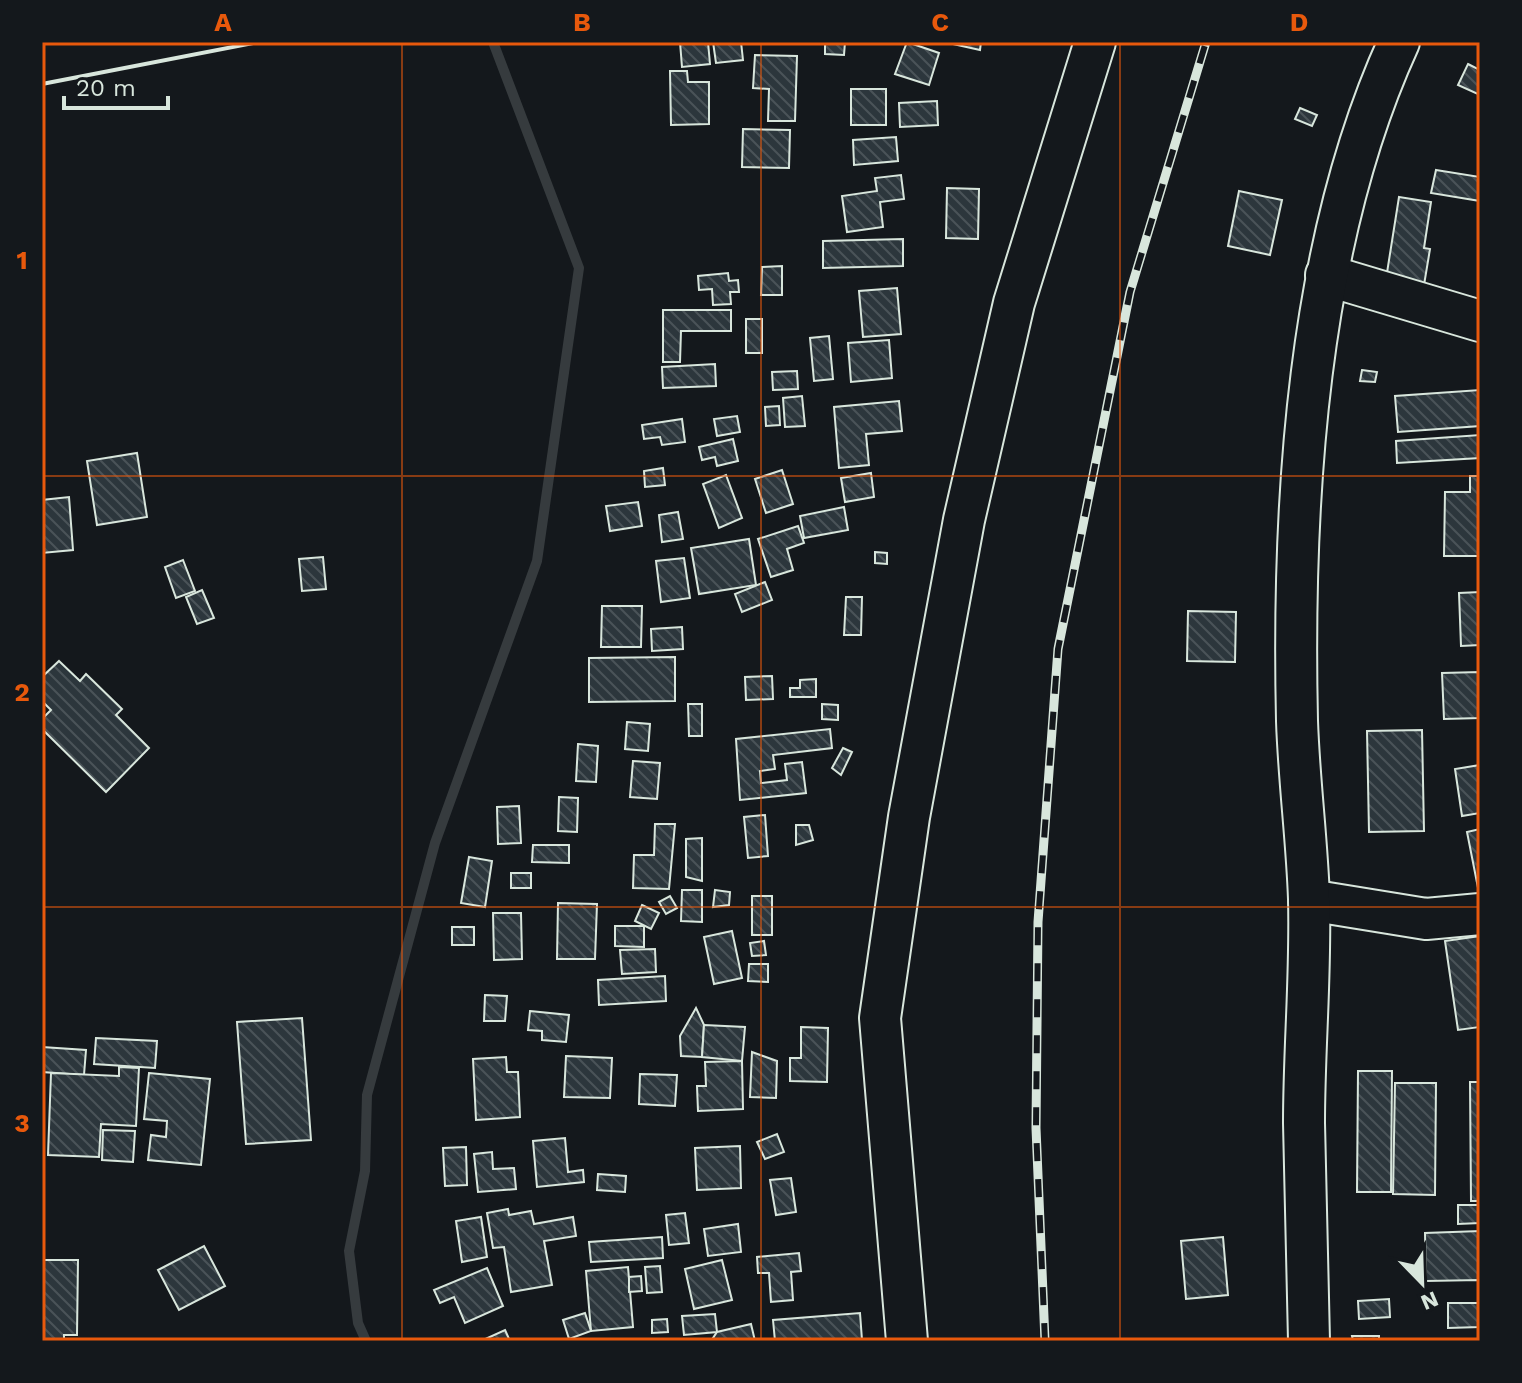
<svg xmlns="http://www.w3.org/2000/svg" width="1522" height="1383" font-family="'Work Sans',sans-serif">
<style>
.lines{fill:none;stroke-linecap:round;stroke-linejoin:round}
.stream{stroke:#363b3e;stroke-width:10}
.building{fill:url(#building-back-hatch);stroke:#d8e6dc;stroke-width:2}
.minor-casing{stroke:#d8e6dc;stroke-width:44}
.minor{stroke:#14181c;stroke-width:40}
.rail-casing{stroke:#d8e6dc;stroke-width:9}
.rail{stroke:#14181c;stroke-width:6;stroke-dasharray:18;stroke-linecap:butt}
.wall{stroke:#d8e6dc;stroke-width:4}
.grid{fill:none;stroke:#e8590c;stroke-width:2;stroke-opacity:0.55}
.neatline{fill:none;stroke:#e8590c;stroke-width:3}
.grid-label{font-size:26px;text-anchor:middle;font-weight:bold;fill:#e8590c}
</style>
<defs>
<pattern id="building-back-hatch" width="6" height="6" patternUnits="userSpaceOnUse" patternTransform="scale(2)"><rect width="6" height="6" fill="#2c363c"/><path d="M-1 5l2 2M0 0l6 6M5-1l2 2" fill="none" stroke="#4a5358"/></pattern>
</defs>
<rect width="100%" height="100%" fill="#14181c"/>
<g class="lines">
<!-- stream -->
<polyline class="stream" points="366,1341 358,1323 349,1251 365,1171 367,1095 435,843 537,561 579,268 493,42"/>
</g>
<!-- building -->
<g class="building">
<polygon points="680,42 708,42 710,64 682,67"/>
<polygon points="713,42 741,42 743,60 716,63"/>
<polygon points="825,42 845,42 844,55 825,54"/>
<polygon points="907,42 939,53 929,85 895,74"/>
<polygon points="944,42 981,42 980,50"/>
<polygon points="755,55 797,56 795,121 768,121 769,89 753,88"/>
<polygon points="1468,64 1480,70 1480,95 1458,85"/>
<polygon points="670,71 687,71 688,82 709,82 709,124 671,125"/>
<rect x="851" y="89" width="35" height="36"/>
<polygon points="937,101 938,125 900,127 899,103"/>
<polygon points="1300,108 1317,115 1312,126 1295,119"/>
<polygon points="743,129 790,130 789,168 742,167"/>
<polygon points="896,137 898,161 854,165 853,140"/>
<polygon points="1436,170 1480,177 1480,201 1431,193"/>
<polygon points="901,175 904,199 880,202 883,227 847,232 842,196 877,191 875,178"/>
<polygon points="947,188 979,189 978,239 946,238"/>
<polygon points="1239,191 1282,200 1270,255 1228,246"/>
<polygon points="1399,197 1431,202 1424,248 1430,249 1424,285 1386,279"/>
<polygon points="903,239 903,266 823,268 823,241"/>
<polygon points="782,266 782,295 761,295 762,267"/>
<polygon points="728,273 729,281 738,280 739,292 730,292 731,304 713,305 712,289 699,290 698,276"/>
<polygon points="897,288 901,334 863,337 859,291"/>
<polygon points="663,310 731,310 731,331 681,331 680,362 663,362"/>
<rect x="746" y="319" width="16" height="34"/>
<polygon points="829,336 833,379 814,381 810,338"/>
<polygon points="889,340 892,378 851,382 848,343"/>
<polygon points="715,364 716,386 663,388 662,367"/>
<polygon points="1362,370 1377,372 1375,382 1360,381"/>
<polygon points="797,371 798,389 773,390 772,372"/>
<polygon points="1480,390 1480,426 1398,432 1395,396"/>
<polygon points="802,396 805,426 785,427 783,398"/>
<polygon points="899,401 902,431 866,434 869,465 839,468 834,407"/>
<polygon points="779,406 780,425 766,426 765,407"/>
<polygon points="737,416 740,432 717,436 714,419"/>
<polygon points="682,419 685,442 662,445 660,437 644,439 642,425"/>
<polygon points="1480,435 1480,458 1397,463 1396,441"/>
<polygon points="733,439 738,461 717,466 715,457 702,460 699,447"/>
<polygon points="137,453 147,517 97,525 87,461"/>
<polygon points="663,468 665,485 645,487 644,471"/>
<polygon points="782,470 793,504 766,513 755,479"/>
<polygon points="871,473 874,497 845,502 841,478"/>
<polygon points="726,475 742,518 719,528 703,484"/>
<polygon points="1470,476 1480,476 1480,556 1444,556 1445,492 1470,492"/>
<polygon points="69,497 73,550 42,553 42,500"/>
<polygon points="638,502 642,526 610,531 606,506"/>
<polygon points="844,507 848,530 804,538 800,516"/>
<polygon points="678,512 683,539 662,542 659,515"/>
<polygon points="798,526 804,543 787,549 793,570 771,577 758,539"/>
<polygon points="749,539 756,585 699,594 691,548"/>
<polygon points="875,552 887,553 887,564 875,563"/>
<polygon points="323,557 326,589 302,591 299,559"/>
<polygon points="684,558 690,598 661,602 656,561"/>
<polygon points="183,560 195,591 176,598 165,567"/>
<polygon points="765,582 772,600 742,612 735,594"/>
<polygon points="202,590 214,618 197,624 186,597"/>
<polygon points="1480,592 1480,645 1461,646 1459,593"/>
<polygon points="846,597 862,597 861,635 844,635"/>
<polygon points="602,606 642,606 641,647 601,647"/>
<polygon points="1188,611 1236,612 1235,662 1187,661"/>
<polygon points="682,627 683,649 652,651 651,629"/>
<polygon points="675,657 675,701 589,702 589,658"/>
<polygon points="59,661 80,681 86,674 122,709 116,715 149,748 106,792 42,729 42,719 51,710 42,701 42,677"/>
<polygon points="1480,672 1480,718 1444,719 1442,673"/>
<polygon points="772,676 773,699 746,700 745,677"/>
<polygon points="816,679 816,697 790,697 790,688 800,688 800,680"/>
<polygon points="688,704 702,704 702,736 689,736"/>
<polygon points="822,704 838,705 838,720 822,719"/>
<polygon points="627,722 650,724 648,751 625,749"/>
<polygon points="830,729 832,748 773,755 775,769 760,771 761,783 787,780 785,764 802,762 806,793 740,800 736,739"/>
<polygon points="1422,730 1424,831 1369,832 1367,731"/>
<polygon points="578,744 598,746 596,782 576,781"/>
<polygon points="843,748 852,752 841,775 832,768"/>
<polygon points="633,761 660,763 657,799 630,797"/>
<polygon points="1480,765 1480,813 1462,816 1455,769"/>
<polygon points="559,797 578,798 577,832 558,831"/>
<polygon points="519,806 521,843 498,844 497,807"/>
<polygon points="765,815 768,856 748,858 744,817"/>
<polygon points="655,824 675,824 669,889 633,888 634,855 654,855"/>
<polygon points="796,825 809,825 813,840 796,845"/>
<polygon points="1480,829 1480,898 1467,832"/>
<polygon points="702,838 702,881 686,877 686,839"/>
<polygon points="533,845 569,845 569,863 532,862"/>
<polygon points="469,857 492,861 485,907 461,903"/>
<rect x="511" y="873" width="20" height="15"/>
<polygon points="682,890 702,890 702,922 681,921"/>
<polygon points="715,890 730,892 729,905 713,907"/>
<polygon points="670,896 677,908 666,914 659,902"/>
<rect x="752" y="896" width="20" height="39"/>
<polygon points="558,903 597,904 595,959 557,959"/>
<polygon points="642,905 659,913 651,929 635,921"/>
<polygon points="493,913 521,913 522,959 494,960"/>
<polygon points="615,926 644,926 644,947 615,946"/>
<rect x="452" y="927" width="22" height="18"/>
<polygon points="732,931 742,978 714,984 704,937"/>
<polygon points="1480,936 1480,1027 1458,1030 1445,941"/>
<polygon points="764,941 766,955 752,956 750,943"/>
<polygon points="655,949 656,972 622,974 620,950"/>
<polygon points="749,964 768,964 768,982 748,981"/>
<polygon points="665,976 666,1001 599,1005 598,980"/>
<polygon points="485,995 507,996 505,1021 484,1021"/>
<polygon points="696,1008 704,1025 702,1057 681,1056 680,1036"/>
<polygon points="530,1011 569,1015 566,1042 542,1040 542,1031 528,1030"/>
<polygon points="302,1018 311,1140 246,1144 237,1022"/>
<polygon points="704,1025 745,1027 742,1061 702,1057"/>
<polygon points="801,1027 828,1028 827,1082 790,1081 790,1058 801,1058"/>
<polygon points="96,1038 157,1041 155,1068 94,1064"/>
<polygon points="42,1047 86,1050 84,1075 42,1072"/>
<polygon points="752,1052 777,1061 776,1098 750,1097"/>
<polygon points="566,1056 612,1058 610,1098 564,1097"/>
<polygon points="506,1057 507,1072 518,1072 520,1117 476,1120 473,1059"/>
<polygon points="742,1061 743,1109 698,1111 697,1086 706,1086 705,1062"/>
<polygon points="119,1067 139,1068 136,1126 101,1124 99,1157 48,1155 51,1073 119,1076"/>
<polygon points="1358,1071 1392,1071 1391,1192 1357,1192"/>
<polygon points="149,1073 210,1079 201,1165 148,1160 151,1135 166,1137 167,1121 144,1119"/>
<polygon points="640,1074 677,1075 675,1106 639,1104"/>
<polygon points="1470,1082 1480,1082 1480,1201 1471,1201"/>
<polygon points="1395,1083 1436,1083 1435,1195 1393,1194"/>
<polygon points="103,1130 135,1131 133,1162 102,1160"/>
<polygon points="777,1134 784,1152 765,1159 757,1142"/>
<polygon points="565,1138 568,1172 583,1170 584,1182 537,1187 533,1141"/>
<polygon points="740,1146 741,1188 697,1190 695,1148"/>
<polygon points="466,1147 467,1185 445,1186 443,1148"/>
<polygon points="492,1152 493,1169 514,1168 516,1189 478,1192 474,1154"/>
<polygon points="598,1174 626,1176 625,1192 597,1190"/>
<polygon points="791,1178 796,1212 776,1215 770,1180"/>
<polygon points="1458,1205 1480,1205 1480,1223 1458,1224"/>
<polygon points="508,1209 509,1215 531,1211 534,1224 573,1217 576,1236 544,1241 552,1285 511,1292 504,1247 493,1248 487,1213"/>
<polygon points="685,1213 689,1243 669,1245 666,1215"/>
<polygon points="481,1217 487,1257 462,1262 456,1221"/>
<polygon points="738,1224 741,1252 708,1256 704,1229"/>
<polygon points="1480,1231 1480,1290 1480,1280 1426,1281 1425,1233"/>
<polygon points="662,1237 663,1258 591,1262 589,1242"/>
<polygon points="1223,1237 1228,1295 1186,1299 1181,1241"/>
<polygon points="204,1246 225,1286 179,1310 158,1270"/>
<polygon points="799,1253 801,1271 791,1272 793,1300 771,1302 769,1273 758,1273 757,1257"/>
<polygon points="42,1260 78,1260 77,1335 64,1335 64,1341 42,1341"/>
<polygon points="722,1260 732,1300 694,1309 685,1269"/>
<polygon points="660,1266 662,1292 647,1293 645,1267"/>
<polygon points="628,1267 633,1327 591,1331 586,1271"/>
<polygon points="487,1268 503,1306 465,1323 454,1297 440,1303 434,1290"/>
<polygon points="641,1276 642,1291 629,1292 629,1277"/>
<polygon points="1389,1299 1390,1317 1359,1319 1358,1301"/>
<polygon points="1448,1303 1480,1303 1480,1327 1448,1328"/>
<polygon points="585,1313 591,1331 569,1339 563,1320"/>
<polygon points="860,1313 862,1340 775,1341 773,1320"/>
<polygon points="715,1314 717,1332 684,1335 682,1316"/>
<polygon points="667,1319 668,1332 652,1333 652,1320"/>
<polygon points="751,1324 755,1341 711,1341 717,1332"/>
<polygon points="505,1330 510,1341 481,1341"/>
<polygon points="1352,1336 1379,1336 1379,1341 1353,1341"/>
</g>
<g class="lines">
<defs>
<g id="minor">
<polyline points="1326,275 1480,321"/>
<polyline points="1309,900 1426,919 1480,914"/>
<polyline points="907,1341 880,1018 909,817 964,520 1014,303 1095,42"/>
<path d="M1309,1341C1308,1268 1305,1196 1304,1123C1304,1049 1311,974 1309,899C1307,840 1299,781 1297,721C1292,502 1307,242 1399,42"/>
</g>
</defs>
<!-- minor casing -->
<use href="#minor" class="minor-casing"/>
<!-- minor -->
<use href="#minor" class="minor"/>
<defs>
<polyline id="rail" points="1045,1341 1036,1128 1038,922 1058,649 1130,292 1206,42"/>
</defs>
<!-- rail casing -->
<use href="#rail" class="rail-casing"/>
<!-- rail -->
<use href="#rail" class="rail"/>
<!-- wall -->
<polyline class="wall" points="42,84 259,42"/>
</g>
<!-- grid -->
<path class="grid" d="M402,42V1341M761,42V1341M1120,42V1341M42,476H1480M42,907H1480"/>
<!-- border -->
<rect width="1522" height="1383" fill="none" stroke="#14181c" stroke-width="88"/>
<!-- north arrow -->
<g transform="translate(1422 1283) rotate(157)" stroke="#14181c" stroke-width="6" paint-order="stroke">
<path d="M0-6L14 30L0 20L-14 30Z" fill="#d8e6dc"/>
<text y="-12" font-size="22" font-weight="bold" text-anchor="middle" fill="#d8e6dc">N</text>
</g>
<!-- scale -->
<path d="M64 96v12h104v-12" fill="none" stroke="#d8e6dc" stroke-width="4"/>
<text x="76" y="96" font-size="24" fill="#d8e6dc" stroke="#14181c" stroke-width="6" paint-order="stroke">20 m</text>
<rect x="44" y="44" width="1434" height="1295" class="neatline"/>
<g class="grid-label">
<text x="223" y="31">A</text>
<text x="582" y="31">B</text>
<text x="940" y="31">C</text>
<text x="1299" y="31">D</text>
<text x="22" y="269">1</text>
<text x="22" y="701">2</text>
<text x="22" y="1132">3</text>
</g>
</svg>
